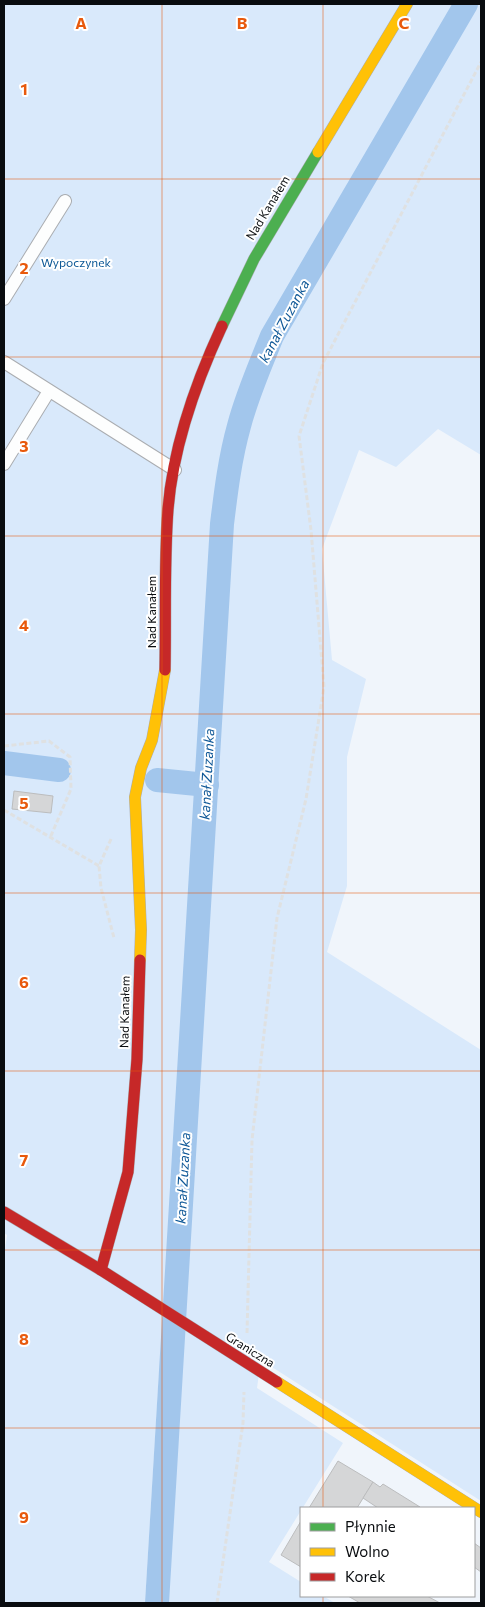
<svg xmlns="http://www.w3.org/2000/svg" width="485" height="1607" font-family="Commissioner,sans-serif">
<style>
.green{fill:#d9e9fb}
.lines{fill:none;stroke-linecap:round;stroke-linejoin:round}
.canal{stroke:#a2c6ec;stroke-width:24}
.building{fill:#d5d6d7;stroke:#bcbdbe}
.lane-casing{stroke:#aaadb1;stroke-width:14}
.fast-casing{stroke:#aaadb1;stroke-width:12}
.slow-casing{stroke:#aaadb1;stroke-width:12}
.jam-casing{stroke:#aaadb1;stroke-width:12}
.path{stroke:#dfe1e2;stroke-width:3;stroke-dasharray:5 2.5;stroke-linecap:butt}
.lane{stroke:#fdfefe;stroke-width:12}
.fast{stroke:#4caf50;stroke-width:11}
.slow{stroke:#ffc107;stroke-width:11}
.jam{stroke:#c62828;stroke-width:11}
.grid{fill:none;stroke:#e8590c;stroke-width:1;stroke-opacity:0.55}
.labels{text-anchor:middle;stroke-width:4;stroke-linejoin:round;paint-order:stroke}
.street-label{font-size:12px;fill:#090c0f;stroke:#fff}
.park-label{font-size:12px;fill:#095694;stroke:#fff}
.water-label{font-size:14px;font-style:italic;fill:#0f5897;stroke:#fff}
.grid-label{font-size:16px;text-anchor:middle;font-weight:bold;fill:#e8590c;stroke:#fff;stroke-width:4;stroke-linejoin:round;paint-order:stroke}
</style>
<rect width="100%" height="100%" fill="#f0f5fb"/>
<!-- green -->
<polygon class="green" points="4,4 481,4 481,455 438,429 396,467 359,450 322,549 332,660 366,679 347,757 347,886 327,952 481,1050 481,1501 261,1360 257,1388 343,1443 269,1562 301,1582 301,1596 323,1596 335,1603 164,1603 176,1382 159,1372 145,1603 4,1603 4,1256 7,1235 4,1233"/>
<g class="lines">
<!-- canal -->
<g class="canal">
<polyline points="4,763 59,770"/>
<polyline points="157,780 207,785"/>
<path d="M157,1603L222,524C226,491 230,458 239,426C247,395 260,366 272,336L466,4"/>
</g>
</g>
<!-- building -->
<g class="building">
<polygon points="14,791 53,796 51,813 12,809"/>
<polygon points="338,1461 373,1482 357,1508 309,1508"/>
<polygon points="373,1482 380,1487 383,1484 420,1507 378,1508 363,1498"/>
<polygon points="301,1521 301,1567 281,1555"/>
<polygon points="474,1543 481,1548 481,1572 474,1567"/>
<polygon points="348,1596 427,1596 440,1603 360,1603"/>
</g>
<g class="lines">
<defs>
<g id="lane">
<polyline points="4,299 65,201"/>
<polyline points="4,362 175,470"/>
<polyline points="4,464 49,391"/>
</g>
<polyline id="fast" points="222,326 254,259 318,152"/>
<g id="slow">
<polyline points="318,152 407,4"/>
<polyline points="140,960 141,930 135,797 141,768 152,740 165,670"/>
<polyline points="277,1382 481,1512"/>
</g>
<g id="jam">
<path d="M165,670C166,616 164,562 168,509C173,448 196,382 222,326"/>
<polyline points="4,1212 101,1270 277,1382"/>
<polyline points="101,1270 128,1172 137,1059 140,960"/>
</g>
</defs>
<!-- lane casing -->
<use href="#lane" class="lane-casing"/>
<!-- fast casing -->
<use href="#fast" class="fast-casing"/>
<!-- slow casing -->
<use href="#slow" class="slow-casing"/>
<!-- jam casing -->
<use href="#jam" class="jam-casing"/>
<!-- path -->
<g class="path">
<polyline points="4,746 49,741 70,757 71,789 50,838"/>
<polyline points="4,810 99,866"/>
<polyline points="111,839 99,866 101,888 114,938"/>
<polyline points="247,1333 252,1140 277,918 306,799 324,687 311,530 299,436 323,363 481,62"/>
<polyline points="217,1603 243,1423 244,1392"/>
</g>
<!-- lane -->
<use href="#lane" class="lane"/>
<!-- fast -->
<use href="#fast" class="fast"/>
<!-- slow -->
<use href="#slow" class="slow"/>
<!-- jam -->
<use href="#jam" class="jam"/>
</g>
<!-- grid -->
<path class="grid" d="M162,4V1603M323,4V1508M4,179H481M4,357H481M4,536H481M4,714H481M4,893H481M4,1071H481M4,1250H481M4,1428H481M323,1596V1603"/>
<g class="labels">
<!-- street labels -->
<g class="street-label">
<text transform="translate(268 208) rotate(-59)" y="4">Nad Kanałem</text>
<text transform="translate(152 612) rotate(-90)" y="4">Nad Kanałem</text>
<text transform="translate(125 1012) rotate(-89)" y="4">Nad Kanałem</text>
<text transform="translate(250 1350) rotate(32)" y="4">Graniczna</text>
</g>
<!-- park labels -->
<g class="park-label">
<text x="76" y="267">Wypoczynek</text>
</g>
<!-- water labels -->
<g class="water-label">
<text transform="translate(284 321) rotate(-62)" y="5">kanał Zuzanka</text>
<text transform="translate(207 774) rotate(-87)" y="5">kanał Zuzanka</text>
<text transform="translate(183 1178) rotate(-87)" y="5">kanał Zuzanka</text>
</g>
</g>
<g class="grid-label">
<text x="81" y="29">A</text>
<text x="242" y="29">B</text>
<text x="404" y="29">C</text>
<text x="24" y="95">1</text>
<text x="24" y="274">2</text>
<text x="24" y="452">3</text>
<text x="24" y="631">4</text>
<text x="24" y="809">5</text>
<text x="24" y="988">6</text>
<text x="24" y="1166">7</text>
<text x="24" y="1345">8</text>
<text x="24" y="1523">9</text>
</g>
<!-- border -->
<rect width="485" height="1607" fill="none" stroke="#090c0f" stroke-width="10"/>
<!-- legend -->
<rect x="300" y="1507" width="175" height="90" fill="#ffffff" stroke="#9d9e9f"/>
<rect x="310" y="1523" width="25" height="8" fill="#4caf50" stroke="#9d9e9f"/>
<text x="345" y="1532" font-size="15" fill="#090c0f">Płynnie</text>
<rect x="310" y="1548" width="25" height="8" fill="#ffc107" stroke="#9d9e9f"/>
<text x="345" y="1557" font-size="15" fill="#090c0f">Wolno</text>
<rect x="310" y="1573" width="25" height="8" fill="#c62828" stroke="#9d9e9f"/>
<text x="345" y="1582" font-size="15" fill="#090c0f">Korek</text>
</svg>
